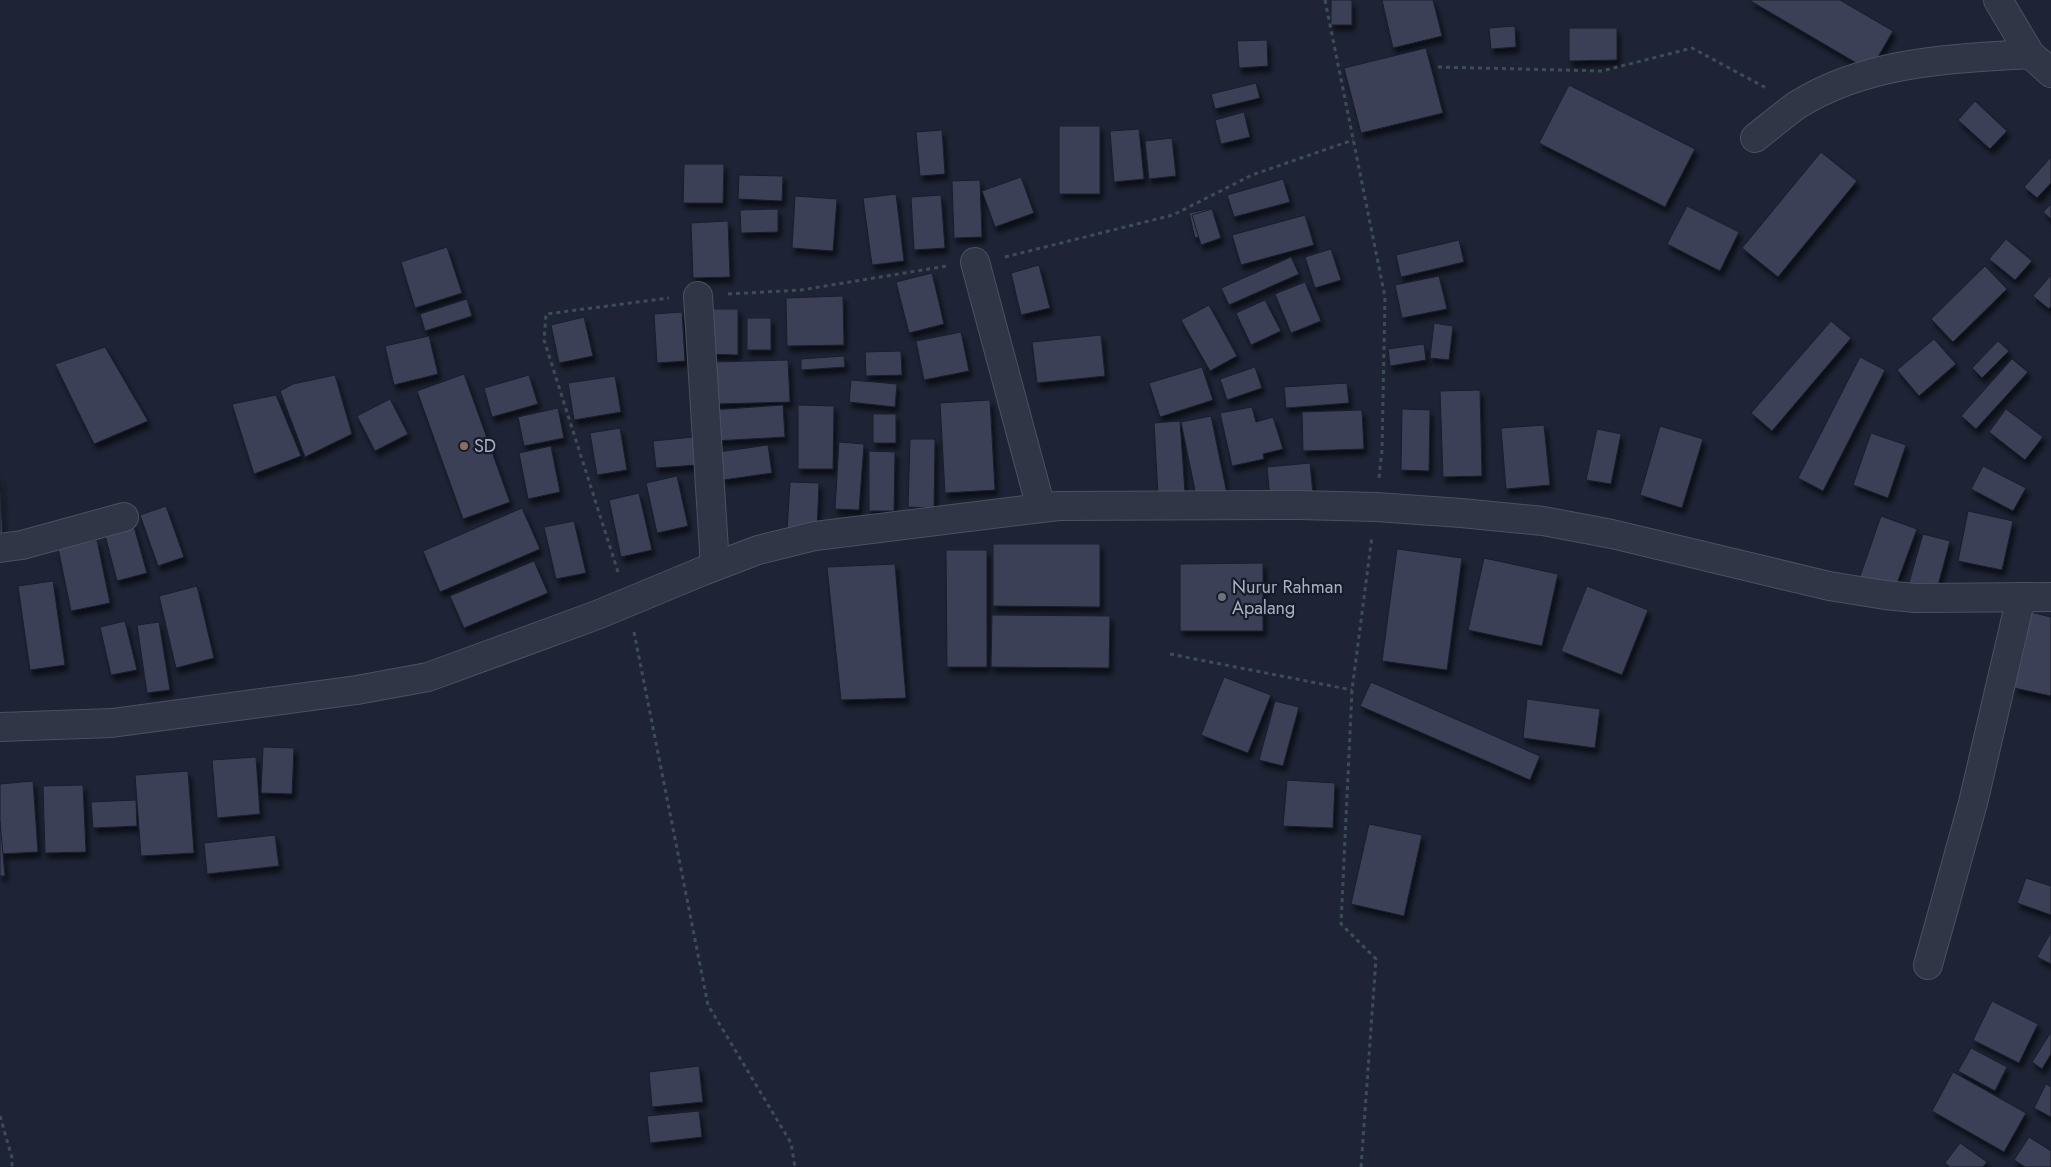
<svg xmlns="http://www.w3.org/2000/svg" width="2051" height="1167" font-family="Jost,sans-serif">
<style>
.building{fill:#3a4157;stroke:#191e2c;filter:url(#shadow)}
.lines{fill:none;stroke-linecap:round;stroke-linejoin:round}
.minor-casing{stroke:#4c5161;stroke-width:30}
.path{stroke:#3d4d54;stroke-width:3;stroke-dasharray:4 4;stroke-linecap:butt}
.minor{stroke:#313646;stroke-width:28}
.education-dot{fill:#8d6e63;stroke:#171c2a;stroke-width:2}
.worship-dot{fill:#6b7280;stroke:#171c2a;stroke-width:2}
.labels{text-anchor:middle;stroke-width:4.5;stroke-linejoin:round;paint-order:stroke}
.poi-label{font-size:18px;fill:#abb0c4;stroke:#171c2a;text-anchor:start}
</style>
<defs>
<filter id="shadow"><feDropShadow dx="3" dy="5.5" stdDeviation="2.5" flood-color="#0009"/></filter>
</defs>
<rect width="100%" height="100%" fill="#1e2435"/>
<!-- building -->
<g class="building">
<rect x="1331" y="0" width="21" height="25"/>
<polygon points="1382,0 1433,0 1442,36 1393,48"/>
<polygon points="1749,0 1840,0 1893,31 1870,71"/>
<polygon points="1515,26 1516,47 1491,49 1489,28"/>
<polygon points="1569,28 1617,28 1617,60 1569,61"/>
<polygon points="1267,40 1268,66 1239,68 1237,41"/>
<polygon points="1426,48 1443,113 1361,133 1344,68"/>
<polygon points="1256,83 1260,98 1215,109 1211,94"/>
<polygon points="1569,85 1695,149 1665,207 1539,143"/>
<polygon points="1975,101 2007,131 1990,149 1958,120"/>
<polygon points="1244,112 1250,137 1221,144 1215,120"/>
<rect x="1059" y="126" width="41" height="68"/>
<polygon points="1139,129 1144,179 1114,182 1110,131"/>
<polygon points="942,130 945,174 920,176 916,132"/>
<polygon points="1172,138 1176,176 1149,179 1145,141"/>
<polygon points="1821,152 1857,181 1778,277 1742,248"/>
<polygon points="2051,157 2051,183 2037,198 2024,187"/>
<polygon points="684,164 724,164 723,203 683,203"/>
<polygon points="739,175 783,176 782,201 738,199"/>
<polygon points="1021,177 1034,213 995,227 982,191"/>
<polygon points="1283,179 1290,202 1234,217 1227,195"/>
<polygon points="980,180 982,237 954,238 952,181"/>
<polygon points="896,194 904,261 872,265 863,198"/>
<polygon points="941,195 945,248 914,250 911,197"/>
<polygon points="795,196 837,199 833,251 792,248"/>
<polygon points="2051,204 2051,219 2043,212"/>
<polygon points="1687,206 1739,232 1720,271 1667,244"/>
<polygon points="1212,208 1218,233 1195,238 1189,213"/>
<polygon points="778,209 778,232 741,233 740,210"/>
<polygon points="1212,209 1221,238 1201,245 1192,215"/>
<polygon points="1305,215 1314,245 1241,265 1232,235"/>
<polygon points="728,221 730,277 693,278 691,223"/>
<polygon points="2006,239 2032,261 2015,280 1989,259"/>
<polygon points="1459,240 1464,262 1401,277 1396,255"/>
<polygon points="447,247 462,293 415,308 401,262"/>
<polygon points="1331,249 1341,280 1315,288 1305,257"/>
<polygon points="1291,257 1299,274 1229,305 1221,288"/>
<polygon points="1039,265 1050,308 1021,315 1011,273"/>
<polygon points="1985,266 2007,289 1953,342 1931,319"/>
<polygon points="932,273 944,324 909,333 896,282"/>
<polygon points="2051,275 2051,306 2049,309 2033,296"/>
<polygon points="1439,276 1447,309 1402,318 1395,285"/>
<polygon points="1305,282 1321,321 1291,333 1275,294"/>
<polygon points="843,296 844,345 787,346 786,298"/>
<polygon points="467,299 472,316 425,331 420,314"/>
<polygon points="1265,300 1281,331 1251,345 1236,313"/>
<polygon points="1209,305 1237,356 1210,371 1181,320"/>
<polygon points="704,309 738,309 738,355 704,354"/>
<polygon points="682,312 685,361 657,363 654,314"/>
<polygon points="584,317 593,356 559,363 551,325"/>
<rect x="747" y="318" width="24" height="32"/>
<polygon points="1831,321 1851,338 1772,431 1751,413"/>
<polygon points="1434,323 1453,326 1449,360 1430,358"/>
<polygon points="961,332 969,371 924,380 916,341"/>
<polygon points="1101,335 1105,376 1037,383 1032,342"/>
<polygon points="429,336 438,374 394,385 385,346"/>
<polygon points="1934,339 1956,364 1919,396 1897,370"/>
<polygon points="1998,341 2009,351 1982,378 1972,368"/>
<polygon points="1424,344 1426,360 1390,366 1388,349"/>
<polygon points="105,347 148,421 94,444 55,364"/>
<polygon points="901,351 902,375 866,376 865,352"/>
<polygon points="844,356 845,367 801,370 801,359"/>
<polygon points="1860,357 1885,370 1823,491 1798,478"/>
<polygon points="2012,359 2028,372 1976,429 1961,416"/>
<polygon points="788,360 790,402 716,404 714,362"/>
<polygon points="1202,367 1213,400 1160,417 1149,383"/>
<polygon points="1255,367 1262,388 1227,400 1220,379"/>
<polygon points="464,374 510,502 463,519 417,391"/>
<polygon points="335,375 352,434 305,457 280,391 293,384"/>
<polygon points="529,375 538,404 492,417 484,388"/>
<polygon points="615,376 621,412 574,420 568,383"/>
<polygon points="851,380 897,384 895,407 849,402"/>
<polygon points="1347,383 1349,403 1286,408 1284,387"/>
<polygon points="1480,390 1482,476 1443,477 1440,391"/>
<polygon points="276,395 301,456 254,474 232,404"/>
<polygon points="390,399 408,434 375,451 357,416"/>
<polygon points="990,400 995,490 945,493 940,403"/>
<polygon points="783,405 785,437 714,441 712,410"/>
<polygon points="798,405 834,406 833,469 798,469"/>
<polygon points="1252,407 1256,422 1273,417 1283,449 1263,454 1264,459 1232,466 1220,413"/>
<polygon points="558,408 564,438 524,446 518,417"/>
<polygon points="1402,409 1430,410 1429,471 1401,470"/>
<polygon points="2006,409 2043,437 2025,460 1989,432"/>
<polygon points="1362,410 1364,449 1303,451 1302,412"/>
<rect x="873" y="414" width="23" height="29"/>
<polygon points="1211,416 1227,494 1197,500 1181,422"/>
<polygon points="1180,421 1185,493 1158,495 1154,423"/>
<polygon points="1544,425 1550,485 1506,489 1501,428"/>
<polygon points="1660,426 1703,439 1682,508 1640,495"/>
<polygon points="620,428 627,470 597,475 590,433"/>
<polygon points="1597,429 1621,434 1611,484 1586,480"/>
<polygon points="1871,433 1906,445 1888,498 1853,485"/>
<polygon points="693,437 696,465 656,468 653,441"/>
<polygon points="910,439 935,439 934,508 908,507"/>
<polygon points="839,442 864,444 859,510 835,509"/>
<polygon points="768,445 772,473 723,480 719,452"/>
<polygon points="551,446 560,492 528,499 519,453"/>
<polygon points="869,451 895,452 894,511 869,511"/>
<polygon points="1310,463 1313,495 1270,499 1267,467"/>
<polygon points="1983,466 2026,488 2013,511 1971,489"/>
<polygon points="677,476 688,526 657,533 646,483"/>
<polygon points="0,477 3,543 0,543"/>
<polygon points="790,482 819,483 817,531 787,530"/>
<polygon points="639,493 652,550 621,557 609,500"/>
<polygon points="166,506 184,557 158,566 140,515"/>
<polygon points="522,508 540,549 440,592 423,551"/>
<polygon points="1968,511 2013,521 2002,570 1958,561"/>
<polygon points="1881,516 1917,529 1893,594 1858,582"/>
<polygon points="574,521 586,573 556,579 544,527"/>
<polygon points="133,523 147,573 117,581 104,531"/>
<polygon points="1923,534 1950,541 1936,593 1908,586"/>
<polygon points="97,540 110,603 71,611 58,548"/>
<polygon points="993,544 1100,544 1100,607 993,606"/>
<polygon points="1397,549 1462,558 1447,670 1382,661"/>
<polygon points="946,550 987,550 987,667 947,667"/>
<polygon points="1484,558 1558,574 1542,646 1468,630"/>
<polygon points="534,561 548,593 464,628 450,596"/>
<polygon points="1263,563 1263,631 1180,631 1180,564"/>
<polygon points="895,564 906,698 841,700 827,567"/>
<polygon points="53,581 65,665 30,670 18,586"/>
<polygon points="197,586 214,658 176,668 159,596"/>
<polygon points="1587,586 1648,610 1622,675 1561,651"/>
<polygon points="2030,612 2051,617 2051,696 2014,688"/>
<polygon points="992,615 1110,616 1109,668 991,667"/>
<polygon points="125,621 137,670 111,675 100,627"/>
<polygon points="159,622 170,690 147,693 137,625"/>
<polygon points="1224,677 1271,695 1248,753 1201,735"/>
<polygon points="1371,682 1540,756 1530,780 1360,706"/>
<polygon points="1527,699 1600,709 1595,748 1523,738"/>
<polygon points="1275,701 1299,707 1283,766 1259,760"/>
<polygon points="263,747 294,748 292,794 261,793"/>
<polygon points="256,757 260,814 217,818 212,760"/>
<polygon points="188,771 194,853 141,856 135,775"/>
<polygon points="1287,780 1335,783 1333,828 1283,826"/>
<polygon points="33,781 38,852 0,854 0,784"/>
<polygon points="83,785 86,852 45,853 43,786"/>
<polygon points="136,800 137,826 93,828 91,802"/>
<polygon points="0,822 5,876 0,876"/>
<polygon points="1369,824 1422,835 1404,916 1351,904"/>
<polygon points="275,835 279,866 207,874 204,843"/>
<polygon points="2026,878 2051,886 2051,915 2017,903"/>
<polygon points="2051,932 2051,964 2037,957"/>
<polygon points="1992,1001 2038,1024 2019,1063 1973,1040"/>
<polygon points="2051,1032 2051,1054 2042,1069 2032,1062"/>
<polygon points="1971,1048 2007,1067 1995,1091 1958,1071"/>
<polygon points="699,1066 703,1102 652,1107 649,1072"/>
<polygon points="1953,1072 2026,1113 2004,1152 1932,1111"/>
<polygon points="2046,1084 2051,1087 2051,1117 2034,1108"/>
<polygon points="699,1111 702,1137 650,1143 647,1116"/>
<polygon points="2029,1137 2051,1151 2051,1167 2025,1167 2014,1160"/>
<polygon points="1960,1143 1987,1162 1983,1167 1950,1167 1945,1163"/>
</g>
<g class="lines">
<defs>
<g id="minor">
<polyline points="1998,0 2030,54 2051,73"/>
<path d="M1755,138C1769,127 1783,115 1797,105C1868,61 1950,59 2030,54"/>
<polyline points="975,262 1041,508"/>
<polyline points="698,296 715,566"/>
<polyline points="0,548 22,545 124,517"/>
<polyline points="0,727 112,723 357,690 428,677 597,615 703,571 758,550 815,536 1058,506 1299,505 1376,507 1461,513 1543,521 1612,534 1829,586 1885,595 1915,598 2051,597"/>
<polyline points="1928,965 1973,803 2021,597"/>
</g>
</defs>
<!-- minor casing -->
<use href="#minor" class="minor-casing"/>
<!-- path -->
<g class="path">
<polyline points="1325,0 1385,297 1382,450 1379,478"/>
<polyline points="1438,67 1602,71 1692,48 1768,89"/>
<polyline points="1005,257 1173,215 1252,175 1353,140"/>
<polyline points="728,294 801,290 947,266"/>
<polyline points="618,572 544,340 546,314 669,298"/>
<polyline points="634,632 708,1005 791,1143 795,1167"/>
<polyline points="1170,654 1352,690"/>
<polyline points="0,1116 12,1158 12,1167"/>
<polyline points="1361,1167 1376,959 1341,924 1352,690 1372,536"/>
</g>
<!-- minor -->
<use href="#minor" class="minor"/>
</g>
<!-- markers -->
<circle class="education-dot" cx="464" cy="446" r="5"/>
<circle class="worship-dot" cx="1222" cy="597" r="5"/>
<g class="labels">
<!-- poi labels -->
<g class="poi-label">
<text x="474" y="452">SD</text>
<text x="1232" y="593">Nurur Rahman<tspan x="1232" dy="21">Apalang</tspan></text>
</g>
</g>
</svg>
